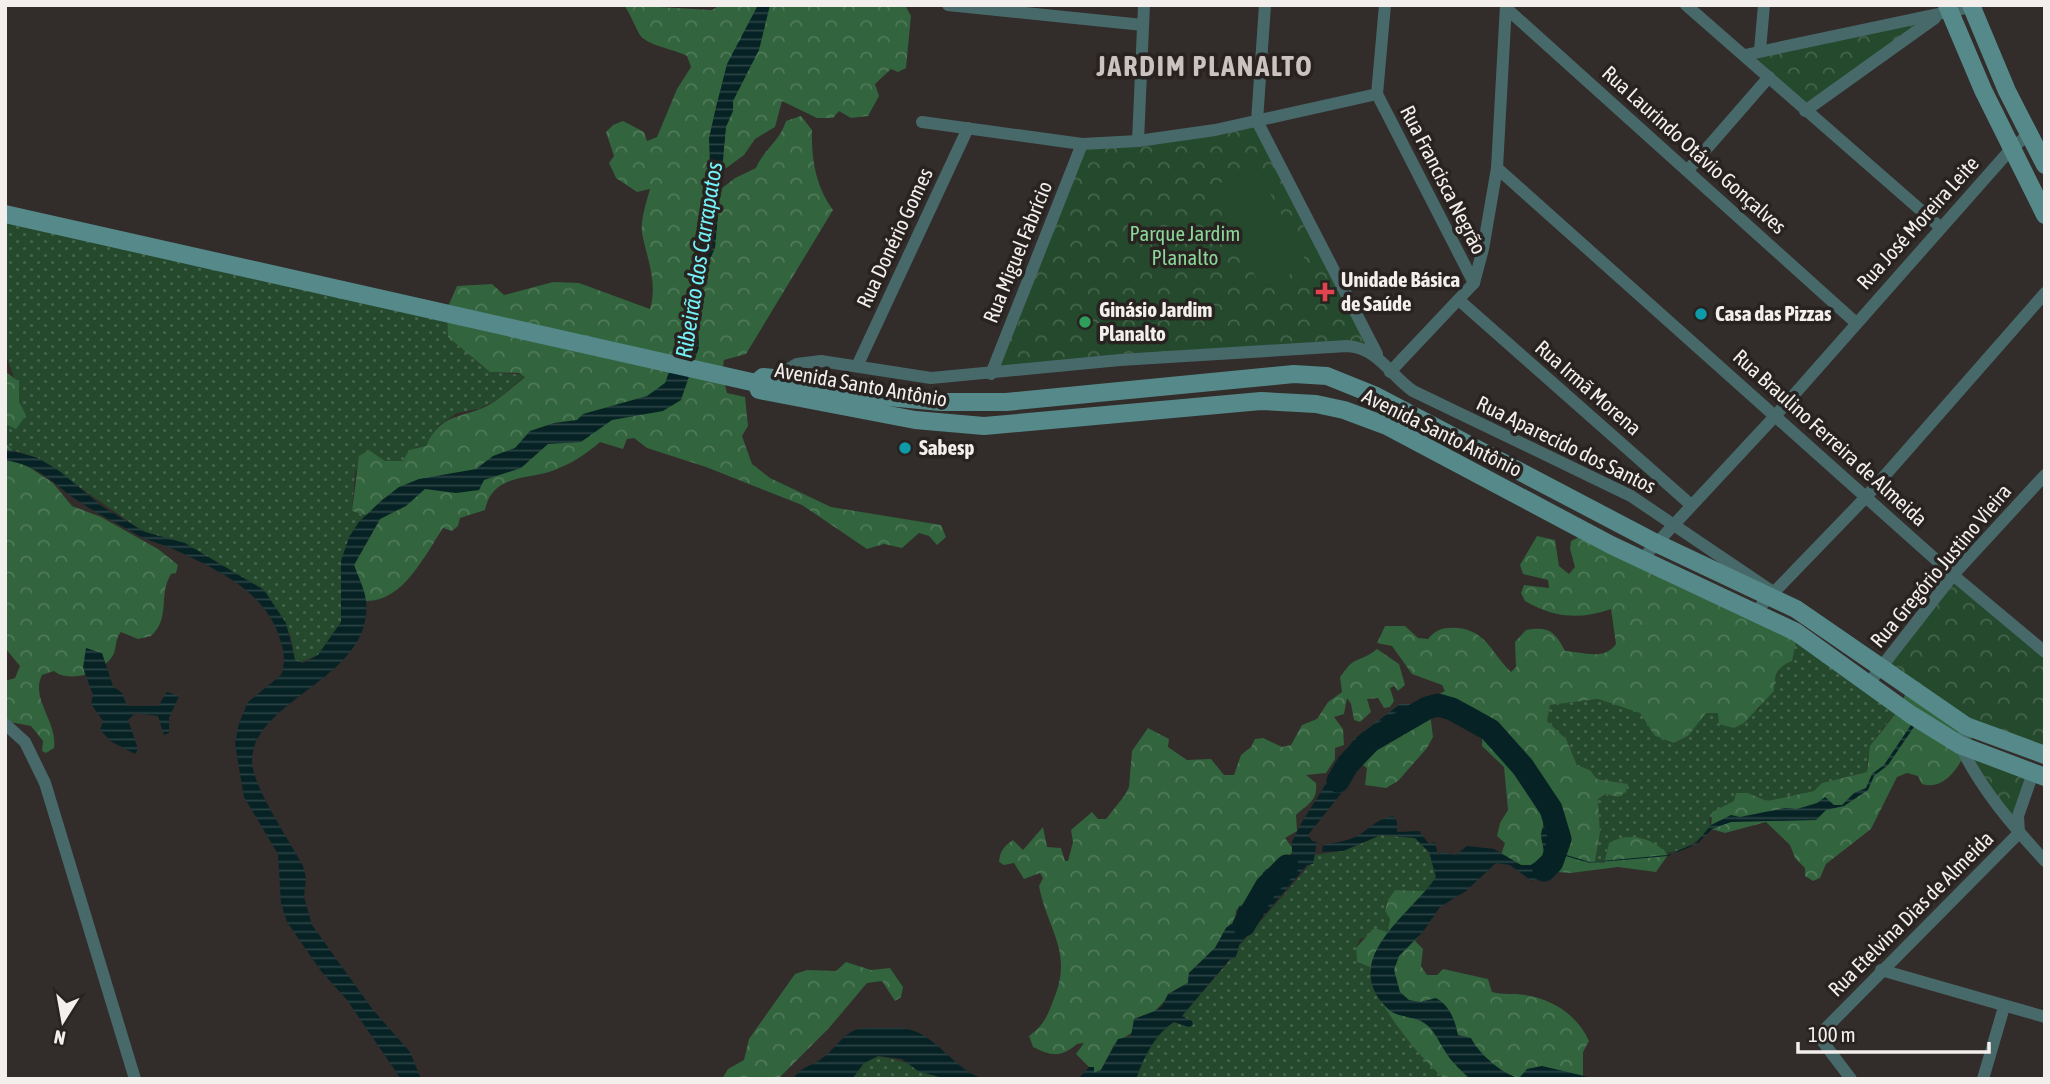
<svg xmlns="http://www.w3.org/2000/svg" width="2050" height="1084" font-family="'Asap Condensed',sans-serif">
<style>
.grass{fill:url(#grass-dots)}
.forest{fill:url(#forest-crowns)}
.park{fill:url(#park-crowns)}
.pitch{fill:#25492d}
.water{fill:url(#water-rules)}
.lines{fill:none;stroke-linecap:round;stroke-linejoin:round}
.river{stroke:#062224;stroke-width:23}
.street{stroke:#486969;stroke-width:12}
.secondary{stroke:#55898a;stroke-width:18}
.health-dot{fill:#e0444e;stroke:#282320;stroke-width:2.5}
.culture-dot{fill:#0f9aa8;stroke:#282320;stroke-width:2.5}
.leisure-dot{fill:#2e9e5b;stroke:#282320;stroke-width:2.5}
.labels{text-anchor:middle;stroke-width:7;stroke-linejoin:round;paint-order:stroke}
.street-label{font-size:21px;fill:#f3efed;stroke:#282320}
.park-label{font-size:21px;fill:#8bd699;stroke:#282320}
.poi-label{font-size:21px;font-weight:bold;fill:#f3efed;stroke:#282320;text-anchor:start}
.water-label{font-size:23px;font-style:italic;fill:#73f2f9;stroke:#282320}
.district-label{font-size:28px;font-weight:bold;letter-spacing:2px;fill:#cbc3c0;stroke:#282320}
</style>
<defs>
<pattern id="grass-dots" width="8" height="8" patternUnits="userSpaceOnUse" patternTransform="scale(1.75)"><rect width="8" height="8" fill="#25492d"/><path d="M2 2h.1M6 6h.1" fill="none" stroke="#45644c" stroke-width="1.8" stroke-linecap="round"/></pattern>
<pattern id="forest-crowns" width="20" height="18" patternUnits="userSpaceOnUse" patternTransform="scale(1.75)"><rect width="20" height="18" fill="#32643d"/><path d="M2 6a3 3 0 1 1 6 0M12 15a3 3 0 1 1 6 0" fill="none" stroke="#507a59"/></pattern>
<pattern id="park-crowns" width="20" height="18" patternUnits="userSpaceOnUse" patternTransform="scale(1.75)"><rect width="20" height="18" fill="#25492d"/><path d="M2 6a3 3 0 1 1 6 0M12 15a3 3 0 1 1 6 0" fill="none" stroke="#45644c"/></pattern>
<pattern id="water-rules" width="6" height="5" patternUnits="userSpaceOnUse" patternTransform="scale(1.75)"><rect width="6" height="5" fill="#062224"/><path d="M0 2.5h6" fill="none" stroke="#2b4244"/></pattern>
</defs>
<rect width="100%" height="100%" fill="#322c2a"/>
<!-- grass -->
<g class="grass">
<polygon points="5,221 448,319 448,337 490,372 526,375 496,401 478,409 457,413 438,426 426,446 416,448 403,461 385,461 369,450 355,472 352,511 366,515 359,522 341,561 341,622 318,655 299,663 295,660 291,636 266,594 138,528 38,458 9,449 5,443 5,424 13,426 19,391 5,353"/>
<path d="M1797,636L1896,713C1880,731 1866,747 1867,772L1822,783L1815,791L1767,801L1748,793L1709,819L1711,828C1676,865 1653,852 1609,843L1604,863H1595L1600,832L1598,799L1627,784L1597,779L1590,770L1577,765L1566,739L1547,721L1550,705L1598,699L1641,713L1655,736L1674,743L1687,737L1705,713H1718L1744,723L1751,713L1759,709Z"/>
<path d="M1381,835L1415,838L1429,852L1436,877L1426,891L1395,890L1388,900L1385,911L1390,919L1388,932L1360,939L1356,948L1357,962L1370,967C1373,1003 1417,1053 1444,1079H1136C1144,1057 1154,1035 1174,1022L1182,1025L1192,1021L1181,1017L1231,959L1236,957L1239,946L1314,860V855L1343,851Z"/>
<path d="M878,1056C897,1059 930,1069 946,1079H852L864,1063Z"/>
</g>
<!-- forest -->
<g class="forest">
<path d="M624,5L712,10L720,5H905L911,16L906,68L898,72L891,69L875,84L879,96L868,116L851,118L839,111L833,118H817L782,101L775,127L755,139L744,155L725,169L706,201L735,178L756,168C764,149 780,141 786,121L801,116L812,130C811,159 816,187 833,210L746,354L724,360L722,373L727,393L745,397L748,426L742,436L752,464L770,478L831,507L941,525L946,537L937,545L929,536L919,533L902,548L884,544L867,549L802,505L706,467L647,448L634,438L627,439L623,449L600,442C585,455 571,464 552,471C524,480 492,475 485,510L460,518L458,526L452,531L443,528C425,555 403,602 366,601L354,565L380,519L352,511L359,456L369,450L385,461H403L409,450L426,446C443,409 466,420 494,402C504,395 515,385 525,377L519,373L490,372L448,337L447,309L457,286L492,284L504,295L553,282L579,283L650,309C658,282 647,259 642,233C640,221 647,200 650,189L637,192L616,178L609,163L614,156L606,132L613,125L623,121L644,132L647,141L657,137L677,89L691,67L687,56C674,49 648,46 640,35C636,29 631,15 624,5Z"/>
<polygon points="5,371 19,382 19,402 26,415 16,429 5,424"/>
<path d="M5,443L29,467L53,483L72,506L101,517L158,549L178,565L176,573L171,574C158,595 171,618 151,636L138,639L121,632C115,639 117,645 114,653C106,672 70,684 54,671L42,675C30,699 58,722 54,748L46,753L42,751L43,741L31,726L5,721V681L15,678L20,666L5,648Z"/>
<path d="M1537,536L1555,540L1559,566L1569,574L1575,567L1570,549L1571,541L1579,537L1797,636L1792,661C1777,667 1774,675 1774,691L1744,723L1734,728L1719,724L1718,713H1706L1688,736L1674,743L1655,736L1640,713L1598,699L1550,705L1547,721L1566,739L1577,765L1590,770L1597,779L1628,784L1626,792L1618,797L1606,794L1598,799L1600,832L1595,862L1604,863L1609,843C1629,831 1654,838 1668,855L1656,872L1618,867L1571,873L1545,871L1521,865L1501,855L1505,843L1497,836L1500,823L1508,810L1504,767L1482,746L1483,726L1452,709L1438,706L1430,713L1433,737L1427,748L1398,781L1386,788L1365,785L1367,768L1353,758L1354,739L1400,704L1417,705L1445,691L1442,685L1412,674L1392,646L1377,643L1385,626H1405L1418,638L1428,639C1436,629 1444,627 1458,628C1487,631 1492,654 1511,672L1516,667L1515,642L1526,630C1548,626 1555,631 1565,651C1583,652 1604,661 1616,644L1611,609C1580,620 1554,618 1525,601L1521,593L1524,585L1549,588L1548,580L1523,574L1520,565Z"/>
<path d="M1377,649L1399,664L1405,685L1398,691L1394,686L1390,688L1394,701L1390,707L1384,708L1378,698L1367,699L1371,712L1360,722L1354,720L1351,704L1347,698L1344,714L1334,717L1343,729L1344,745L1335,748V759L1326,773L1306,775L1316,783C1318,801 1308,804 1296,815L1297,831L1285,838L1294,850L1265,883L1267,897L1249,902L1236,910L1235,921L1226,928L1215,948L1189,973L1188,983L1175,990L1155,1011L1134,1019V1031L1114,1045L1101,1070L1094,1073L1093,1067H1089L1076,1054L1084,1043L1077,1044C1061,1058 1051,1056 1033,1047L1029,1036C1043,1026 1047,1017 1053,1001C1074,952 1048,932 1039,886L1043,878L1040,873L1024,879L1014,863L1004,865L999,862C1000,851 1004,846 1013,840L1023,850L1043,827L1047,847L1061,848L1065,861H1068L1073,842L1071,830L1092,812L1098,819H1106L1125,795L1129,787L1132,751L1148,728L1169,739L1168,747L1187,760L1211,759L1224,775H1234L1241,755L1251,747L1255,739L1263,738L1282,747L1291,745L1302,725L1317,719L1328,702L1342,692L1340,677C1344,673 1347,666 1352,663C1357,659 1368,657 1377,649Z"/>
<path d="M1909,687L1975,729C1968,750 1951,793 1922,784L1918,776L1907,773L1897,777L1871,829L1826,864L1820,878L1813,881L1805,876V868L1795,858L1790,845L1766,822L1725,833L1711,829L1712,812L1734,801L1736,793H1748L1767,801L1814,791L1822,783L1867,772L1870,746L1896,713Z"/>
<path d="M1395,890L1426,891L1432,919L1415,941L1423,949L1421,966L1427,975H1437L1443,969L1488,979L1492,992C1504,995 1513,993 1525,995C1553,999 1578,1016 1589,1041L1583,1052V1079H1444C1417,1054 1373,1003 1370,967L1357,962L1356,948L1374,928L1388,932L1390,919L1385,911L1388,900Z"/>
<polygon points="846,962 871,970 890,968 903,987 901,997 895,1001 882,981 867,983 829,1028 778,1079 722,1079 728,1069 744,1060 749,1039 795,974 807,970 836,971"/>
</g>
<!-- park -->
<g class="park">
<polygon points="1932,20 1805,103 1751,53"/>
<polygon points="1256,124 1371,347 997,370 1084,148"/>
<polygon points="1953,575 2045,652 2045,754 1975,729 1881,667"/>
<polygon points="1965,757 2033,773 2019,833"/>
</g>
<!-- pitch -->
<polygon class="pitch" points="1255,165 1308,265 1262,289 1209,189"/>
<!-- water -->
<g class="water">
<path d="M758,5H770L759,50L733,101V111L726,127L715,248L703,275L697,311L699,347L681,400L663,411L612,420L581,442L548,444L521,468L484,480L479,490L456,493L425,489L406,506L380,519L354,565C358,576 365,590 366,601C374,678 252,699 252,761C252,786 290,841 303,866L306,878L304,897L312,925L373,1010L410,1052L421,1079H401L347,1000L321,971L287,922L281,903L278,854L244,797L235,744L239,723L248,702L281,675C286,662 284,651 280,639C266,591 216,569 173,549C160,543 147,541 134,533C117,523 99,515 83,504C51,484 46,468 5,460V449L38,458L58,470L103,507L145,532L185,543L264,590L286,623L295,660L303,663L318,655L341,622V561L349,537L359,522L381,501L399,487L419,479L476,469L493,456L515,448L530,431L554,423L577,420L583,414L647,396L665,383L679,345L698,255L710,165L709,138L716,107L727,64Z"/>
<polygon points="86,648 102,653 113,686 122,693 127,706 158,706 167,692 179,696 169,718 169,733 164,735 158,716 135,713 128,720 138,749 135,754 112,742 100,730 103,721 91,704 93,695 83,668"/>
<path d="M1437,697C1471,702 1497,718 1518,746C1524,755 1528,766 1534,774C1556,802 1567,816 1556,852L1590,862L1668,855L1696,843L1711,825L1731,815L1740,817L1785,808L1797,809L1817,803L1825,797L1834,805H1842L1854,793L1866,788L1872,774L1884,765L1915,719L1918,721L1888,765L1874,776L1868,790L1844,806L1826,810L1816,820L1731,822L1712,829L1697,844L1668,856L1589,863L1556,853L1543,875L1532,881L1510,865L1496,863L1466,891L1440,907L1423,932L1399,956L1394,970L1400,992L1409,1000L1420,1002L1436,998C1450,1006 1455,1020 1458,1035L1471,1038C1479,1054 1502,1074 1519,1078L1527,1069L1542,1066L1597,1079H1470C1461,1070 1451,1062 1445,1051C1439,1042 1435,1032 1427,1025C1415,1015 1399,1019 1388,1009C1337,959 1411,915 1436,877L1429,852L1415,838L1381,835L1343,851L1322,852L1323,845C1333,843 1348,841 1357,836C1370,829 1376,819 1393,816L1397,822V832L1419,831L1429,844L1435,842L1438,855L1442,852L1456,855L1467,846L1494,849L1521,865H1531L1544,855C1544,848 1541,840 1541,834C1542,828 1545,824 1543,818C1533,766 1490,718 1438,706C1427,716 1417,727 1403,734C1381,745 1357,736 1346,771L1351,781L1308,835L1312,841L1317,842L1313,864L1307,865L1239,945L1236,957L1230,959L1182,1016L1192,1021L1193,1025L1189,1027L1174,1022C1154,1035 1144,1057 1136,1079H1078L1089,1067H1094V1073L1101,1070L1118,1039L1131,1036L1134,1019L1155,1011L1162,1006L1168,994L1188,983L1189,973L1215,948L1226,928L1235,921L1239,906L1249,902L1252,896L1264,900L1267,897L1263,873L1266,869L1275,871L1292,855V842L1302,822L1354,739L1400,704L1417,705Z"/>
<path d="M863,1028C878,1029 894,1026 908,1029C939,1036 956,1074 987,1079H946L918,1071L902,1059L878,1056L864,1063L852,1079H793C801,1066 813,1066 824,1057C839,1045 844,1031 863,1028Z"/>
</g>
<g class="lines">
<!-- river -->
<g class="river">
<polyline points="1338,781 1348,764 1370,741 1427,708 1438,705 1452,709 1490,730 1523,767 1551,809 1560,839 1552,862 1544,870"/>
<polyline points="1244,925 1266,887 1287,866"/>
</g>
<!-- street -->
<g class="street">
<polyline points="948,5 1143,25"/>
<polyline points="1265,5 1257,121 1377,354"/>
<polyline points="1686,5 1940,227"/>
<polyline points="1506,8 1855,322"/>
<polyline points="1760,50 1764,5"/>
<polyline points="1745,55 1971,7"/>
<polyline points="1377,94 1474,283"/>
<polyline points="1377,94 1385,5"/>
<polyline points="1805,111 1935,18"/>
<polyline points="922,122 1082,144 1138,141 1215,130 1377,94"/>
<polyline points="1138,141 1144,5"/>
<polyline points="1497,168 1953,575 2045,652"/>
<polyline points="1688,170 1769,77"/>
<polyline points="1460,301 1690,504"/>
<polyline points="858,364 968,128"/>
<polyline points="1390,372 1474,283 1483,249 1497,168 1506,5"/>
<polyline points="991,374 1082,144"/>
<path d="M774,382V378L797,364L821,361L931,378L1120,360L1347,346C1378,348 1389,374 1413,391L1631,496L1770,590"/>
<polyline points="1642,559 1776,415 2011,149 2029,134"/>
<polyline points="1756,611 1866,497 2045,293"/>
<polyline points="1869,683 1953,575 2045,475"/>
<polyline points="5,724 25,742 45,783 135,1079"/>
<path d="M1966,726L1960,745C1980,788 2013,826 2045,861"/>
<polyline points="1881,970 2045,1017"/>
<polyline points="1851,1079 1823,1042 1826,1028 2019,833 2018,816 2033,773"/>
<polyline points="1983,1079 2004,1007"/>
</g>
<!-- secondary -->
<g class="secondary">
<polyline points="1947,5 1983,90 2045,215"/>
<polyline points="1971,5 2007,91 2045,165"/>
<polyline points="5,214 756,383 763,377 774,378 888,397 941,402 1006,402 1294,374 1327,376 1374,395 1656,543 1796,609 1966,726 2045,755"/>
<polyline points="756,383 759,390 915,420 984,426 1261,401 1316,404 1344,410 1387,426 1611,545 1796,632 1910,714 1960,745 2045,777"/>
</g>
</g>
<!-- markers -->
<path class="health-dot" d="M1321.5 281.5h7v7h7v7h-7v7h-7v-7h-7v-7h7z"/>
<g class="culture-dot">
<circle cx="1701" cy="314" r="7"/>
<circle cx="905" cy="448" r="7"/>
</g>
<circle class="leisure-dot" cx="1085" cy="322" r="7"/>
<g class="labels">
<!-- street labels -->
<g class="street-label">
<text transform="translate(1694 150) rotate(42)" y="7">Rua Laurindo Otávio Gonçalves</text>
<text transform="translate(1443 180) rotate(63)" y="7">Rua Francisca Negrão</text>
<text transform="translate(1918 223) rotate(-48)" y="7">Rua José Moreira Leite</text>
<text transform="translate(895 238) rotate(-65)" y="7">Rua Donério Gomes</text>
<text transform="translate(1018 252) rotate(-68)" y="7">Rua Miguel Fabrício</text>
<text transform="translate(861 385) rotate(10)" y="7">Avenida Santo Antônio</text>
<text transform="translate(1588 388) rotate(41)" y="7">Rua Irmã Morena</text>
<text transform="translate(1442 433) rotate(26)" y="7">Avenida Santo Antônio</text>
<text transform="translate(1830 438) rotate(42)" y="7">Rua Braulino Ferreira de Almeida</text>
<text transform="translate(1566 445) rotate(26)" y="7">Rua Aparecido dos Santos</text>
<text transform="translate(1941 566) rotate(-50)" y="7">Rua Gregório Justino Vieira</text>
<text transform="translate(1911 914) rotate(-45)" y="7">Rua Etelvina Dias de Almeida</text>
</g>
<!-- park labels -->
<g class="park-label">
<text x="1185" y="241">Parque Jardim<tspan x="1185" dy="24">Planalto</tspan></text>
</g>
<!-- poi labels -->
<g class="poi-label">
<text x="1341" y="287">Unidade Básica<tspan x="1341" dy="24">de Saúde</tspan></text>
<text x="1099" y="317">Ginásio Jardim<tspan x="1099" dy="24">Planalto</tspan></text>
<text x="1715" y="321">Casa das Pizzas</text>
<text x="919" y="455">Sabesp</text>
</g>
<!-- water labels -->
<g class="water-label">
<text transform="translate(699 260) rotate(-81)" y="8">Ribeirão dos Carrapatos</text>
</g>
<!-- district labels -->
<g class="district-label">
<text x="1205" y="76">JARDIM PLANALTO</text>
</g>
</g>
<!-- border -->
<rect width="2050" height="1084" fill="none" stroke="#f3efed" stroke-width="14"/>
<!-- north arrow -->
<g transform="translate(63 1021) rotate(191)" stroke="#282320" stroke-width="5" paint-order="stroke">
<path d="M0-5L12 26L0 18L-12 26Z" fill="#f3efed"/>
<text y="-10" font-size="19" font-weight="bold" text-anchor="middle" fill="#f3efed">N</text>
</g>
<!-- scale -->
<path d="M1798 1042v10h191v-10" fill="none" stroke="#f3efed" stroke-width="3.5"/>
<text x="1808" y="1042" font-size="21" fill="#f3efed" stroke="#282320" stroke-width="5" paint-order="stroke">100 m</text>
</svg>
